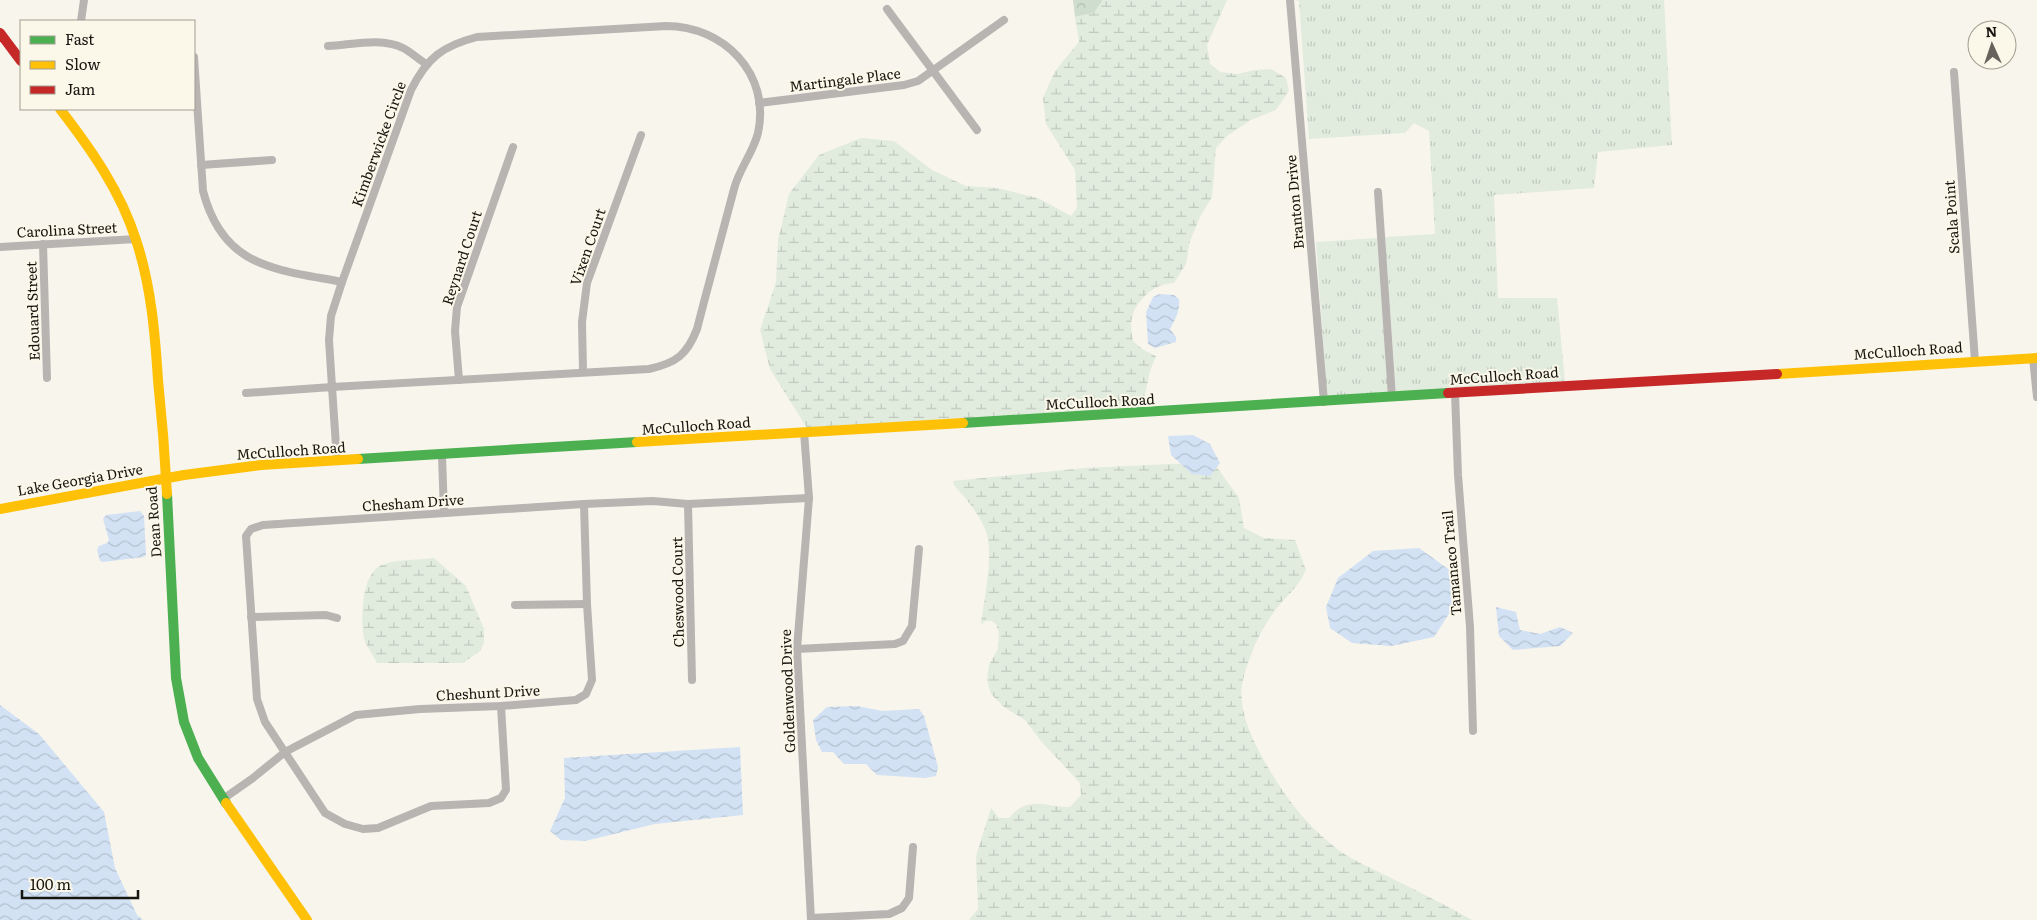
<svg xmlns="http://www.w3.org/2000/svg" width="2037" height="920" font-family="Literata,serif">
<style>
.grass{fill:url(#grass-tufts)}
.forest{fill:url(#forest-crowns)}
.wetland{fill:url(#wetland-marsh)}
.water{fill:url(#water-waves)}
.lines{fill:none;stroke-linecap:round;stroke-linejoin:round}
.street{stroke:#b7b4b2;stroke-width:8}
.fast{stroke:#4caf50;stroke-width:10}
.slow{stroke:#ffc107;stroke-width:10}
.jam{stroke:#c62828;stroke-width:10}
.labels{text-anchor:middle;stroke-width:4;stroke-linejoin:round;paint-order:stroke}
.street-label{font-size:14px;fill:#171510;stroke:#fcf8e9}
</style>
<defs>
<pattern id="grass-tufts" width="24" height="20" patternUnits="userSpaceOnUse" patternTransform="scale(1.25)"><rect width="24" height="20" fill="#e1ebde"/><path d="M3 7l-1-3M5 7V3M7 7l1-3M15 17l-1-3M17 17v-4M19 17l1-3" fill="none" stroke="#c0c9bd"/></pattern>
<pattern id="forest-crowns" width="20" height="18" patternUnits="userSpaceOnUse" patternTransform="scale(1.25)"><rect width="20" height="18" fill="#ceddcd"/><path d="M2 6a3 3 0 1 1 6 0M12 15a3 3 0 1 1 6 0" fill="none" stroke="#b0bdaf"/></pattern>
<pattern id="wetland-marsh" width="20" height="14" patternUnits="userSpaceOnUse" patternTransform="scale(1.25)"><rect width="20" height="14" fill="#e1ebde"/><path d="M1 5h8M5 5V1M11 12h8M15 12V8" fill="none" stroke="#c0c9bd"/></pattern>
<pattern id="water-waves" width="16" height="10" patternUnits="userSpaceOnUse" patternTransform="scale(1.25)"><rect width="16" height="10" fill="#d2e2f4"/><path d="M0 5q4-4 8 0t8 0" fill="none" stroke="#b4c1d0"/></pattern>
</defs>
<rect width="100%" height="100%" fill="#f8f5ed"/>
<!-- grass -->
<g class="grass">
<polygon points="1294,0 1664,0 1672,145 1598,152 1594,188 1494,195 1498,298 1557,298 1565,382 1396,393 1385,237 1435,234 1429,131 1414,123 1405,133 1309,139 1299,1"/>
<polygon points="1377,238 1388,393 1327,398 1316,242"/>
</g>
<!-- forest -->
<polygon class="forest" points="1073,0 1103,0 1094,13 1075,17"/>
<!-- wetland -->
<g class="wetland">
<path d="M1103,0H1227L1207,45L1210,64L1220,72L1237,74L1255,70L1271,69L1286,78L1289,91L1276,110L1251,120L1227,136L1216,148L1212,197L1200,217L1190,241L1186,264L1174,283C1155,283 1137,299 1132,317C1130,324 1132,334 1133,341L1142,349L1156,356L1150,371L1142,409L807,428L770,369L760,330L776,282L778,240L789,194L819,155L861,138L894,141L932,170L966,186L997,188L1038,198L1071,216L1077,208L1075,170L1046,124L1043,98L1055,71L1079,42L1075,17L1094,13Z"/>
<path d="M1191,463L1216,466L1239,498L1244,528L1264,538L1295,540L1306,570C1297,590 1286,595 1274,612C1259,632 1249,656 1243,680C1237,704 1249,732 1260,753C1278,787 1301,820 1332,845C1349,859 1371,868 1391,878C1419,892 1446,905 1472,920H969L978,909L976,856L991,808L999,818H1009C1013,814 1017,809 1022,807C1037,799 1054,808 1070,807L1081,795L1080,783L1041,741L1025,720L1004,707L991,694L987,680L989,665L998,649L999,633L996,624L992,621H986L981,624C984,600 995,550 985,529C978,512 966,499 954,485L953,481L1085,468Z"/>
<path d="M434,558L466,586L484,629V643L480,651L463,663H377C373,655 366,646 364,638C361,621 361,580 377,568C387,559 420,560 434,558Z"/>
</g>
<!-- water -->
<g class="water">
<path d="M1160,294L1174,295L1179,299C1180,311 1176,318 1170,329L1176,337V342L1155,348L1148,344L1146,312L1153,297Z"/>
<polygon points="1193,435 1210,444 1220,463 1210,476 1192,474 1171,455 1168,436"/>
<polygon points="140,511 144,516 146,555 144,557 103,562 100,561 97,550 99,546 107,543 109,540 103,519 106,515"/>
<polygon points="1419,548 1451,571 1454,606 1434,637 1391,646 1352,643 1330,628 1326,607 1338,578 1373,551"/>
<polygon points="1496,607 1516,612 1520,630 1540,634 1560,627 1573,633 1560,646 1513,650 1499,636"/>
<polygon points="0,705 39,734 104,812 115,868 137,915 143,920 0,920"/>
<polygon points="857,706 882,711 919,709 924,716 938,767 936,776 925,778 877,775 866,764 844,764 833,752 822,752 816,740 813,720 827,707"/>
<polygon points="740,747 743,815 655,824 585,841 561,840 550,831 565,798 564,758"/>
</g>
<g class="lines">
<!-- street -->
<g class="street">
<polyline points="1290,0 1324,402"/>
<polyline points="887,9 977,130"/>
<polyline points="81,21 84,0"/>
<path d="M666,26C724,26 771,74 758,133C753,153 739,169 734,189C722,235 709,282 697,329C687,355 676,363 649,369L332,387L329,340L331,316L342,282L411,90C427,58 442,46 477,37Z"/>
<path d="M328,46C351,45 381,37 403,48C411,52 418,59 426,64"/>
<path d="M194,57L203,191C223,268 275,269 342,282"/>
<polyline points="1954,72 1975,361"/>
<polyline points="759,103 904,85 918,81 1004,20"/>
<polyline points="201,165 272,160"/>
<polyline points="1378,192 1392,397"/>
<polyline points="43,244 47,378"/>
<polyline points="0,247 136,239"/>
<polyline points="2033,358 2037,397"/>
<polyline points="583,371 582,322 587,283 641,135"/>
<polyline points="459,380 455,331 457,307 513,147"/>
<polyline points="246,393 332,387 337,461"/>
<polyline points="1455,393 1458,475 1470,627 1473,731"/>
<polyline points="804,432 809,498 797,649 811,920"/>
<polyline points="442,456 444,513"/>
<polyline points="688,504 692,680"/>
<polyline points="515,605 587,604"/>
<polyline points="251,617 326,615 337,618"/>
<polyline points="797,649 895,644 903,641 912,626 919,549"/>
<polyline points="501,706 506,790 501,798 489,803 431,806 378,828 363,829 345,824 325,813 265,722 257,699 246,536 251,529 263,525 584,504 653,501 688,504 809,498"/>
<polyline points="223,799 253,778 285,752 356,715 420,709 501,706 576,700 586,694 592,680 587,604 584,504"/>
<polyline points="811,918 889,914 902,908 909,898 913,847"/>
</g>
<!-- fast -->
<g class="fast">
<polyline points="963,423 1448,393"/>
<polyline points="358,459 637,442"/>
<polyline points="167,494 176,678 184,722 198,758 226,803"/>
</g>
<!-- slow -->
<g class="slow">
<path d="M60,109C91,149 121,192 136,240C151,285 155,333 158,380C162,418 165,456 167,494"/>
<polyline points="1777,374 2037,358"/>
<polyline points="637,442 963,423"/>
<polyline points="0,509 184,475 261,465 358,459"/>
<polyline points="226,803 307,920"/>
</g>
<!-- jam -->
<g class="jam">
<polyline points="0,33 21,61"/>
<polyline points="1448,393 1777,374"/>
</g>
</g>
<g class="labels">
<!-- street labels -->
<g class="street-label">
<text transform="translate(845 80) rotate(-7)" y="5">Martingale Place</text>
<text transform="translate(379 144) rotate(-70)" y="5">Kimberwicke Circle</text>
<text transform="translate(1295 202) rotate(-95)" y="5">Branton Drive</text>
<text transform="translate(1952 217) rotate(-94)" y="5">Scala Point</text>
<text transform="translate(67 230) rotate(-3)" y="5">Carolina Street</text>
<text transform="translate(588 247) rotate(-71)" y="5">Vixen Court</text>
<text transform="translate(462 258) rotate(-72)" y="5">Reynard Court</text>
<text transform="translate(33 311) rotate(-92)" y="5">Edouard Street</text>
<text transform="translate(1908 351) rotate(-4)" y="5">McCulloch Road</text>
<text transform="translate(1504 376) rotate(-4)" y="5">McCulloch Road</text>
<text transform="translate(1100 402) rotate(-3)" y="5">McCulloch Road</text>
<text transform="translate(696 426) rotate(-4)" y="5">McCulloch Road</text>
<text transform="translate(291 451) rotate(-4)" y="5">McCulloch Road</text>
<text transform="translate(80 480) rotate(-10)" y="5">Lake Georgia Drive</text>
<text transform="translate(413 503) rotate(-4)" y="5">Chesham Drive</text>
<text transform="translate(154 522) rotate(-94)" y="5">Dean Road</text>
<text transform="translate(1452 563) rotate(-95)" y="5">Tamanaco Trail</text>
<text transform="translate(678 592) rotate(-91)" y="5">Cheswood Court</text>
<text transform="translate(788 691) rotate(-92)" y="5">Goldenwood Drive</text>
<text transform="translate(488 693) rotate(-3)" y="5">Cheshunt Drive</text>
</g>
</g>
<!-- legend -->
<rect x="20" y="20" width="175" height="90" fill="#fcf8e9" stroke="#a09d92"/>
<rect x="30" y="36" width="25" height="8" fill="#4caf50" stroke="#a09d92"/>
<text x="65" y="45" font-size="15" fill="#171510">Fast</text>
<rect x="30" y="61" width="25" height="8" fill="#ffc107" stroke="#a09d92"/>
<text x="65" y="70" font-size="15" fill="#171510">Slow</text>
<rect x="30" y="86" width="25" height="8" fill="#c62828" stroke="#a09d92"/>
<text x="65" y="95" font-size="15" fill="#171510">Jam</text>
<!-- north arrow -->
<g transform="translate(1992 45) rotate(357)"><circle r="24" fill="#fcf8e9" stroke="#a09d92"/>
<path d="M0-4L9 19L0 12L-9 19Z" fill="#66635d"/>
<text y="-8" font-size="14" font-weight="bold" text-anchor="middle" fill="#171510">N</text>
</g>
<!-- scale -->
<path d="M22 890v8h116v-8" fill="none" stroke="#171510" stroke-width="2.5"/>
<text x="30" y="890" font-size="15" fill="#171510" stroke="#fcf8e9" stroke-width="4" paint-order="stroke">100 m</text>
</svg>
